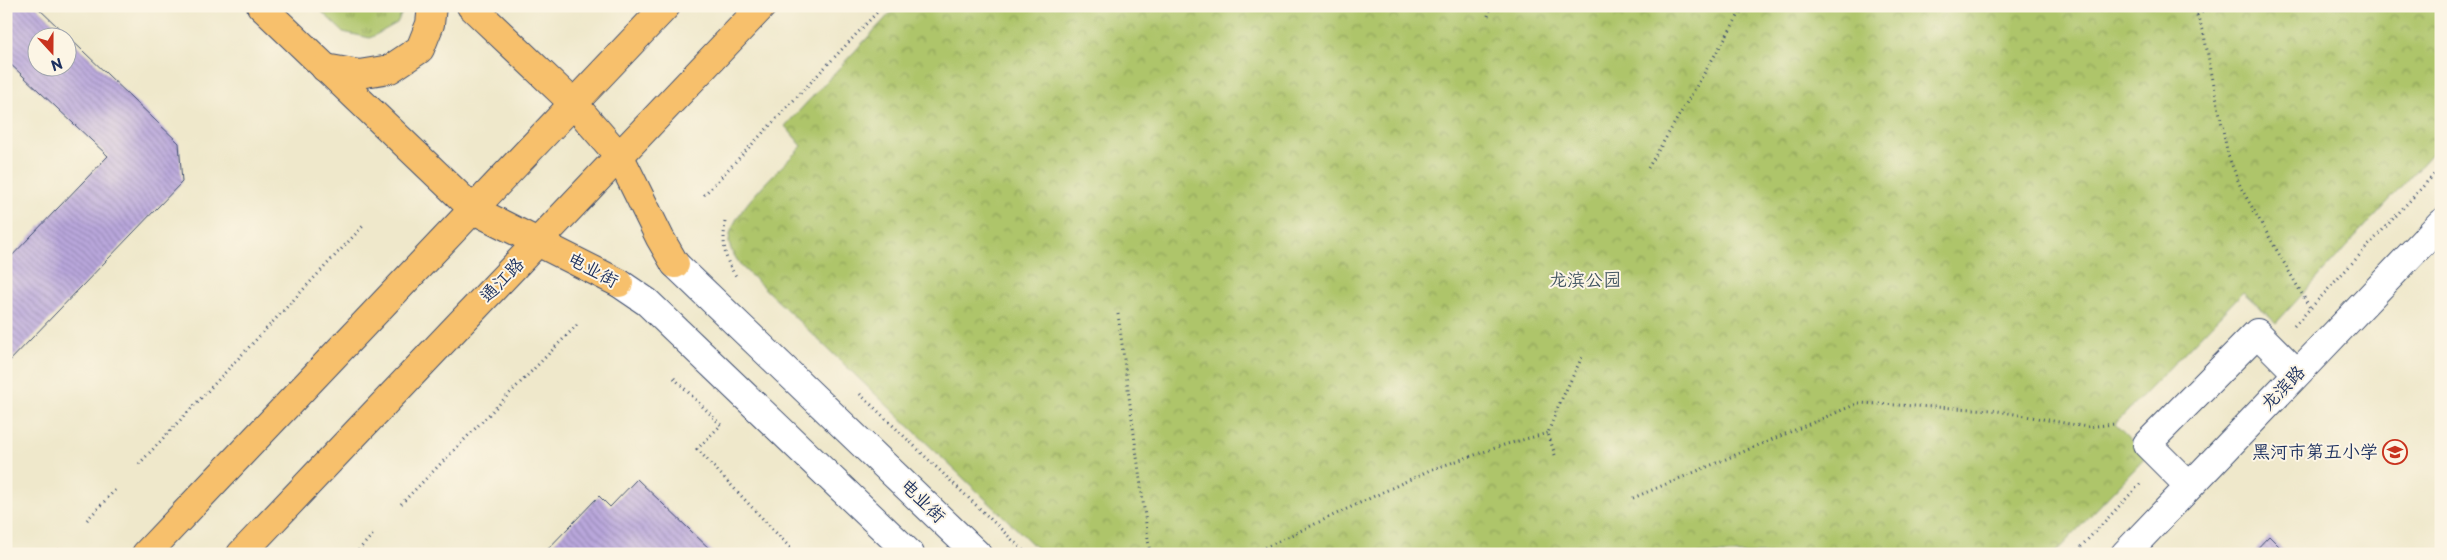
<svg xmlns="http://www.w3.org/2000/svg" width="2447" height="560" font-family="'Playpen Sans','LXGW WenKai TC',sans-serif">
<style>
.grass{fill:url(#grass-tufts);stroke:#647a64}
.park{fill:url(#park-crowns);stroke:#647a64}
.building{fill:url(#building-back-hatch);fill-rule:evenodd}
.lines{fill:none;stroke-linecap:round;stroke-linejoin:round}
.minor-casing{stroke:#3b4b6e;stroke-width:30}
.major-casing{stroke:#3b4b6e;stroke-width:30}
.path{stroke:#3b4b6e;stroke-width:3;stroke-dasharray:1 4;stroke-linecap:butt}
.minor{stroke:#fff;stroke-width:28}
.major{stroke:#f7c06c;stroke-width:28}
.labels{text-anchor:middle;stroke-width:4;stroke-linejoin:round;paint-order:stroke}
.street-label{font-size:18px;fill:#1b2f5e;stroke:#fcf5e5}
.park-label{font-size:18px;fill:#405461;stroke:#fcf5e5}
.poi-label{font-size:18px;fill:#1b2f5e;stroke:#fcf5e5;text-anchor:end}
</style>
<defs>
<pattern id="grass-tufts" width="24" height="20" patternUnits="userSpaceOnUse" patternTransform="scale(1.25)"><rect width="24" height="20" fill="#aec56a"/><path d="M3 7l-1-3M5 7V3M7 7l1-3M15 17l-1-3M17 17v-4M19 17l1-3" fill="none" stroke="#8da05a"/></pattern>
<pattern id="park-crowns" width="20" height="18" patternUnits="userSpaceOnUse" patternTransform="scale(1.25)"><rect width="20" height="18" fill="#aec56a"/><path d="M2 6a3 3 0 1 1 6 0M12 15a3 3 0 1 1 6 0" fill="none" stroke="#8da05a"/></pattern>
<pattern id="building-back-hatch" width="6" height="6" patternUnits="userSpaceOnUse" patternTransform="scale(1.25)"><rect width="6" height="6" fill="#b9a7db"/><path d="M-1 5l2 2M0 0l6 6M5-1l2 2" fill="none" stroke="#9688b5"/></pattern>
</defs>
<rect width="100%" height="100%" fill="#fcf5e5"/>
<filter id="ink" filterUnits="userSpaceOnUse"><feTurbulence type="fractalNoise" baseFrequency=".02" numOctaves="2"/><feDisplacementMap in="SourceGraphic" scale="10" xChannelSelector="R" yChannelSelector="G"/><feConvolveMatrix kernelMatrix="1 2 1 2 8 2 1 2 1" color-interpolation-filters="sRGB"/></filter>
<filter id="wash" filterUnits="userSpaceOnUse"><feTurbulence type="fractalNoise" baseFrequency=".0096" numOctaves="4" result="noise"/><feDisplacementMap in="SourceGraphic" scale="20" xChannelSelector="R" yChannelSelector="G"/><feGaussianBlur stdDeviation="1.12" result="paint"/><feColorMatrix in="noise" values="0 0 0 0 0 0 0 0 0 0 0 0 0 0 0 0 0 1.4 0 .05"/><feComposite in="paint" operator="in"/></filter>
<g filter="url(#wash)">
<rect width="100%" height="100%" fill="#efe8cb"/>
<!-- grass -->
<polygon class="grass" points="316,6 405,6 397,23 370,38 343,32"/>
<!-- park -->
<path class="park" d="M897,6H2441V144L2276,323L2243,292L2115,424L2147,456L2054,554H1043L741,266C737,259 730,251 729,242C729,212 782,168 802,146L785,126Z"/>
<g id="blocks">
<!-- building -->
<g class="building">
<path d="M6,6H36L179,143L182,182L6,365V262L108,156L6,60ZM38,38H68V68H38Z"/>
<polygon points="637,479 715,554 543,554 599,496 610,507"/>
<polygon points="2269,536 2287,554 2252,554"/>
</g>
</g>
</g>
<g filter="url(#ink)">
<use href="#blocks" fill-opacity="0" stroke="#3b4b6e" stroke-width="1"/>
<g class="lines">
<defs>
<g id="minor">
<polyline points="675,264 977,554"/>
<polyline points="619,283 647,302 910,554"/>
<polyline points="2189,486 2147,444 2257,333 2297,373"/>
<polyline points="2125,554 2441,223"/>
</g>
<g id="major">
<polyline points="261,6 474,210 619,283"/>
<polyline points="471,6 573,103 620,157 660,238 675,264"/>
<polyline points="325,68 359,74 390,69 420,49 430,24 432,6"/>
<polyline points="146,554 666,6"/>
<polyline points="241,554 762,6"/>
</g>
</defs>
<!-- minor casing -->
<use href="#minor" class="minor-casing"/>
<!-- major casing -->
<use href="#major" class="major-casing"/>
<!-- path -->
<g class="path">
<polyline points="2193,6 2203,30 2228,155 2241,188 2310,308"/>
<polyline points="2197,15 2213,6"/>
<polyline points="1488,16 1491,6"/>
<polyline points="1648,168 1744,6"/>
<polyline points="704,195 883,6"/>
<path d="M725,222C723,243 723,258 736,276"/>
<polyline points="1118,314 1150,554"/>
<polyline points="2294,326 2441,167"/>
<polyline points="674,378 721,425 697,449 796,554"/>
<polyline points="860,394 1027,554"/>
<polyline points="1555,455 1548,433 1557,409 1582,357"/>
<polyline points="139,464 364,225"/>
<polyline points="1633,498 1859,403 1992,410 2087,427 2115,424"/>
<polyline points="401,504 578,324"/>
<polyline points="87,520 115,490"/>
<polyline points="56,554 60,549"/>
<polyline points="355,554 375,532"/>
<polyline points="1251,554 1430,470 1507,444 1548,433"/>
<polyline points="2074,554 2141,483"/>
</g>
<!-- minor -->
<use href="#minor" class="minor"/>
<!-- major -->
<use href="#major" class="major"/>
</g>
</g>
<!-- icons -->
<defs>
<symbol id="school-ring" viewBox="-11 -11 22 22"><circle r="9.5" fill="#fcf5e5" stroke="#c8321e" stroke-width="1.5"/><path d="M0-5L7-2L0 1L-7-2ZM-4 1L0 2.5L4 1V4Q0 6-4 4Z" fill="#c8321e"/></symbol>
</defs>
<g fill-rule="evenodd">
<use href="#school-ring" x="2381" y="438" width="28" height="28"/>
</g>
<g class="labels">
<!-- street labels -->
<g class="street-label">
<text transform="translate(593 270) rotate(28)" y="6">电业街</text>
<text transform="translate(502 280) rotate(-46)" y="6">通江路</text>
<text transform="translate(2283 388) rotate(-46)" y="6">龙滨路</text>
<text transform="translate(923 501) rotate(44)" y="6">电业街</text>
</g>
<!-- park labels -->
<g class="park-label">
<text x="1585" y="286">龙滨公园</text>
</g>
<!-- poi labels -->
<g class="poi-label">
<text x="2378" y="458">黑河市第五小学</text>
</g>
</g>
<!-- margin -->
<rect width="2447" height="560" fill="none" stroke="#fcf5e5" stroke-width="25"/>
<!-- north arrow -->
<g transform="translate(52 52) rotate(159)"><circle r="24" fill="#fcf5e5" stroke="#a2a6af"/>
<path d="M0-4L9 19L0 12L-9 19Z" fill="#c8321e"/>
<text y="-8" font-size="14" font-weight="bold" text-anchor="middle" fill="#1b2f5e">N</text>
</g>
</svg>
